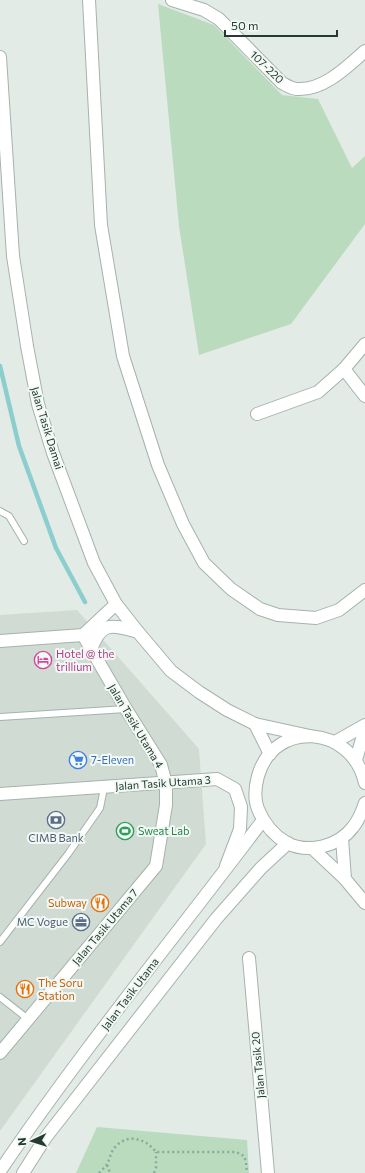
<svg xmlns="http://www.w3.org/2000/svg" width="365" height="1173" font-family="Commissioner,sans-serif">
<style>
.built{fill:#d0dbd4}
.green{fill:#bbdbbf}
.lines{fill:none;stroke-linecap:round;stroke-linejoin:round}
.stream{stroke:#8ccece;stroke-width:4.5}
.service-casing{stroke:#a5b3ab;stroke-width:8}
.minor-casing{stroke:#a5b3ab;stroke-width:14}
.tertiary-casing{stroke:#a5b3ab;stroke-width:14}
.path{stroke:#83ad9a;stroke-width:2.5;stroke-dasharray:2 3;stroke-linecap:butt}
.service{stroke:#fff;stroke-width:6}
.minor{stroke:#fff;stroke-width:12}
.tertiary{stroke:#fff;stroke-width:12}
.labels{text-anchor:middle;stroke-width:4;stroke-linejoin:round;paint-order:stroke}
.street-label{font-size:11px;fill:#233b31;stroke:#f2f8f4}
.hotel-label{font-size:11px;fill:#b23c85;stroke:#f2f8f4;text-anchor:start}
.shop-label{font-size:11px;fill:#366cbe;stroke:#f2f8f4;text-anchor:start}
.leisure-label{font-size:11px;fill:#27864d;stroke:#f2f8f4;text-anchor:start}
.service-label{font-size:11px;fill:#4e5e75;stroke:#f2f8f4}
.food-label{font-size:11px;fill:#c56008;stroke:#f2f8f4;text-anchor:end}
</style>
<rect width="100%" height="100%" fill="#e2ebe5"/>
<!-- built -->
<polygon class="built" points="77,610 199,749 206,844 0,1131 0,615"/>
<!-- green -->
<g class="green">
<polygon points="158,4 214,25 282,95 318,99 352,168 365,156 365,224 291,324 199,355 179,226"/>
<polygon points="97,1127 247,1140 249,1173 76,1173"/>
</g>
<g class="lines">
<!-- stream -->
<polyline class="stream" points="0,366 19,446 56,548 85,602"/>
<defs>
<g id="service">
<polyline points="0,511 9,516 24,541"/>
<polyline points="0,717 126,709"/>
<polyline points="0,942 68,854 100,808 104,788"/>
<polyline points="0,997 28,1019"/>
</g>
<g id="minor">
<polyline points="89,0 101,225 123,356 158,465 183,524 204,563 231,589 260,609 278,615 316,618 339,610 365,590"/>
<path d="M172,0L204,10L219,19L282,83C286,85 292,89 297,89C323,91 347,67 365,51"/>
<polyline points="0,57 13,256 27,346 38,404 53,453 94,563 116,604 138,632 171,671 199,692 227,710 255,724 310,736"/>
<polyline points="344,369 365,396"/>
<polyline points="257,414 318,392 344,369 365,344"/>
<polyline points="0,641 83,635 116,604"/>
<path d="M91,650C101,620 113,625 138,632"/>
<polyline points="255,724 270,754"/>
<polyline points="335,742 365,725"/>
<polyline points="356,760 365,728"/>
<path d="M365,783C352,725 274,719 258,776C255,787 254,799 258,809C264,824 273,835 287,843C309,854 339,846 353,827C359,820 362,812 365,803"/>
<polyline points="0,794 217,779 235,789 241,807 240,829 226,866"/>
<polyline points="342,838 345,879"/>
<polyline points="312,848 345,879 365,903"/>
<polyline points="249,958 268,1173"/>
<polyline points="0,1053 156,866 166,805 166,784 161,765 126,709 83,635"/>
</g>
<g id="tertiary">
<path d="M0,1171C82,1050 175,937 263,820"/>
<polyline points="23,1173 46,1137 216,919 261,868 288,843"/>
</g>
</defs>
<!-- service casing -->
<use href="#service" class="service-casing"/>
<!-- minor casing -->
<use href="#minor" class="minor-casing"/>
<!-- tertiary casing -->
<use href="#tertiary" class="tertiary-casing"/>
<!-- path -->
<g class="path">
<polyline points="107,1165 110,1173"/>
<path d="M99,1173C101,1171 104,1168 106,1166C110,1160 110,1152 116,1146C129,1133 146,1139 156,1152H236L244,1156L246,1162L247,1173"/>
<polyline points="154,1173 156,1167 156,1152"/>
</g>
<!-- service -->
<use href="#service" class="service"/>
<!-- minor -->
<use href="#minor" class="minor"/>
<!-- tertiary -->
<use href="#tertiary" class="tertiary"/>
</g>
<!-- icons -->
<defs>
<symbol id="hotel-ring" viewBox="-11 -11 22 22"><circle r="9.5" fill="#f2f8f4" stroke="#d1479c" stroke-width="1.5"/><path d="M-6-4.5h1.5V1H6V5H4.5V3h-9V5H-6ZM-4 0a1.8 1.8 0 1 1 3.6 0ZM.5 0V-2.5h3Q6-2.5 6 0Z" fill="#d1479c"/></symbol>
<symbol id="supermarket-ring" viewBox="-11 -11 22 22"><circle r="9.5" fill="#f2f8f4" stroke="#3f7fe0" stroke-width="1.5"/><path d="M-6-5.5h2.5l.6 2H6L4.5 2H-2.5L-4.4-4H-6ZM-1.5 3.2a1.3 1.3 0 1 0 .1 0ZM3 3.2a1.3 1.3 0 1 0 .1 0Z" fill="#3f7fe0"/></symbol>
<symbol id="bank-ring" viewBox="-11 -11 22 22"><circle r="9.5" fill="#f2f8f4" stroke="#5c6f8a" stroke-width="1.5"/><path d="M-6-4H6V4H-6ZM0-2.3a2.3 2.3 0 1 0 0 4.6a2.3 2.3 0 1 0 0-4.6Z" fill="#5c6f8a"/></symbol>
<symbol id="stadium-ring" viewBox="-11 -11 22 22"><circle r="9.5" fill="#f2f8f4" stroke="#2e9e5b" stroke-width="1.5"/><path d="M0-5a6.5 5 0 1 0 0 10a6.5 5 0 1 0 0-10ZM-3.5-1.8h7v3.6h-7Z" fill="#2e9e5b"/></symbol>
<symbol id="restaurant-ring" viewBox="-11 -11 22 22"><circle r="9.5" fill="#f2f8f4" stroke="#e8710a" stroke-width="1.5"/><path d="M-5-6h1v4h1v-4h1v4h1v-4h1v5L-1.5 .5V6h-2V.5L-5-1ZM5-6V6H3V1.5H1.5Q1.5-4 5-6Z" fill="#e8710a"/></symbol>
<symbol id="office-ring" viewBox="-11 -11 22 22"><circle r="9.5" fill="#f2f8f4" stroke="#5c6f8a" stroke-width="1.5"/><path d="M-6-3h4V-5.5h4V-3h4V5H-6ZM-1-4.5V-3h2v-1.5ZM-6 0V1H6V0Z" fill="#5c6f8a"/></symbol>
</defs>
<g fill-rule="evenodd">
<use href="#hotel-ring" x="33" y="650" width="20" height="20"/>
<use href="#supermarket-ring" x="68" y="750" width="20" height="20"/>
<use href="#bank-ring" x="46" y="810" width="20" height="20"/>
<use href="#stadium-ring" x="115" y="821" width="20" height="20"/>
<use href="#restaurant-ring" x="90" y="893" width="20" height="20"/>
<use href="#office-ring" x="71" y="912" width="20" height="20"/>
<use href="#restaurant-ring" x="15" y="979" width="20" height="20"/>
</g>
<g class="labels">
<!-- street labels -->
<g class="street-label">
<text transform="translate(267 67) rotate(44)" y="4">107-220</text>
<text transform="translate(47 428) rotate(73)" y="4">Jalan Tasik Damai</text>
<text transform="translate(136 726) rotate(59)" y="4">Jalan Tasik Utama 4</text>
<text transform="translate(163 783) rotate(-4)" y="4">Jalan Tasik Utama 3</text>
<text transform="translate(105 927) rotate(-50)" y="4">Jalan Tasik Utama 7</text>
<text transform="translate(130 994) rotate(-53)" y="4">Jalan Tasik Utama</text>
<text transform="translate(258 1065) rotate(-95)" y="4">Jalan Tasik 20</text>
</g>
<!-- hotel labels -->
<g class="hotel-label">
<text x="56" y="658">Hotel @ the<tspan x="56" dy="13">trillium</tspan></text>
</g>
<!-- shop labels -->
<g class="shop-label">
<text x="91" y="764">7-Eleven</text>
</g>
<!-- leisure labels -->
<g class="leisure-label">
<text x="138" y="835">Sweat Lab</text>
</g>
<!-- service labels -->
<g class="service-label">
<text x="56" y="842">CIMB Bank</text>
<text x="68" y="926" text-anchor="end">MC Vogue</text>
</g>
<!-- food labels -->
<g class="food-label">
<text x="87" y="907">Subway</text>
<text x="38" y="987" text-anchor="start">The Soru<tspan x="38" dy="13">Station</tspan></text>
</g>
</g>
<!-- north arrow -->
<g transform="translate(32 1141) rotate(266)" stroke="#f2f8f4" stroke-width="3" paint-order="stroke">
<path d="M0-3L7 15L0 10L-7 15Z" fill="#233b31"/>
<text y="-6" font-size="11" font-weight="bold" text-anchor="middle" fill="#233b31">N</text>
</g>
<!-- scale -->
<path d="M225 30v6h112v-6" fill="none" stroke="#233b31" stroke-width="2"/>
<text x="231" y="30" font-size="12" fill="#233b31" stroke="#f2f8f4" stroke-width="3" paint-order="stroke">50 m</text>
</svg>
